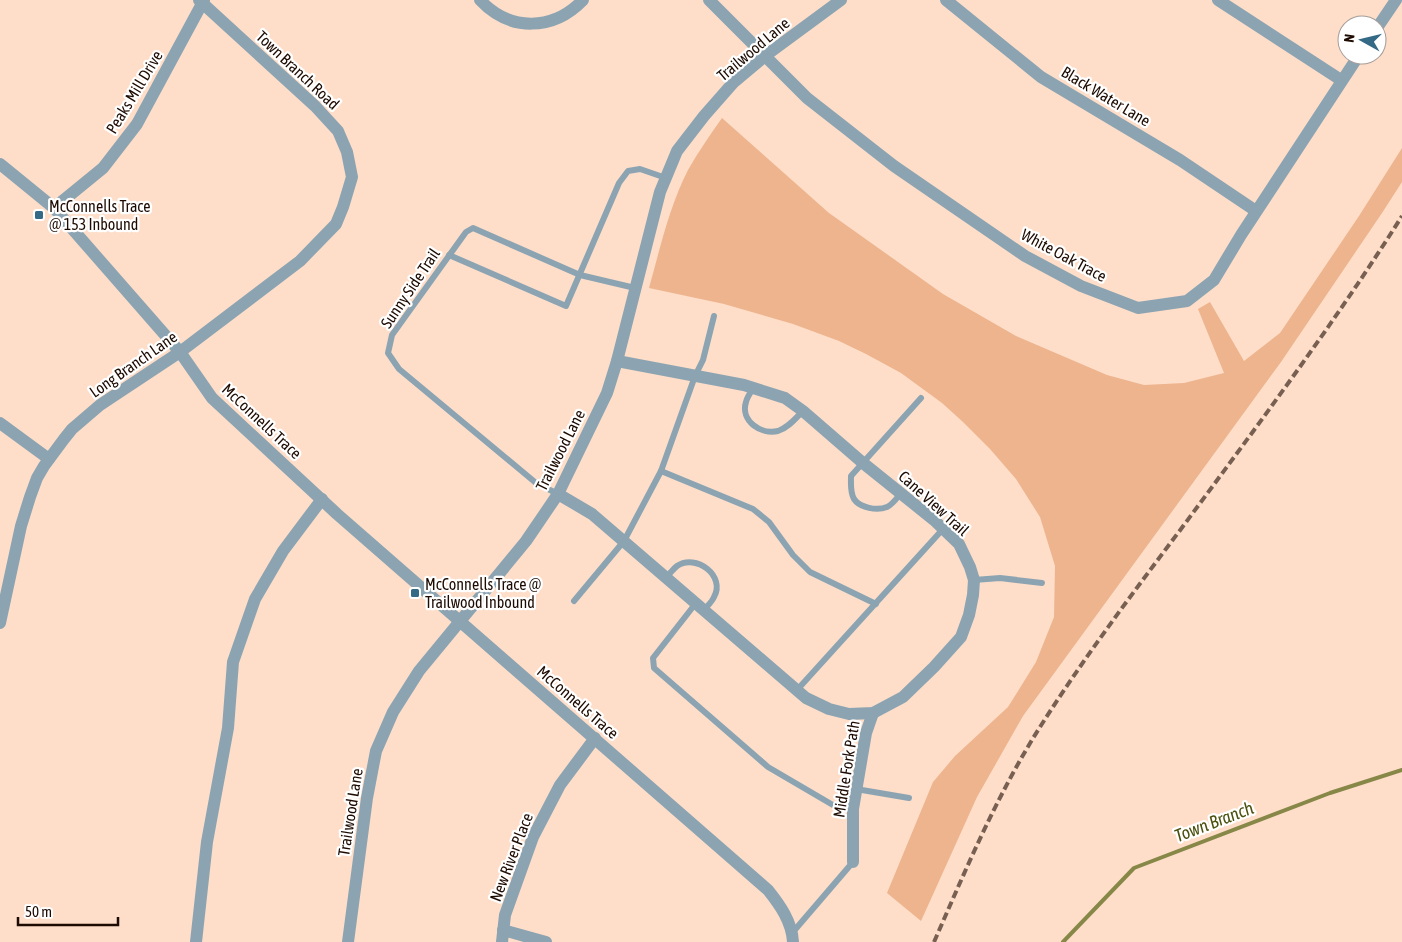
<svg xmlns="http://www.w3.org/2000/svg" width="1402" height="942" font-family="'Asap Condensed',sans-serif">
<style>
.green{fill:#edb48e}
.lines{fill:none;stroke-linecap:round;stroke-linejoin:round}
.stream{stroke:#878848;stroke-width:4}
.lane{stroke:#8ca4b2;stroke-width:6}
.street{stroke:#8ca4b2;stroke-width:12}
.rail{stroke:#775f51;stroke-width:4;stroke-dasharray:8 4;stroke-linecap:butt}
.poi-dot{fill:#356a86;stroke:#fff;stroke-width:2}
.labels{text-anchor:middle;stroke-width:4.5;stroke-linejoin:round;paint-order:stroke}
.street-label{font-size:16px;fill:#1d0b02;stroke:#fff}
.poi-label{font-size:16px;fill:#1d0b02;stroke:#fff;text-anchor:start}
.water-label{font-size:18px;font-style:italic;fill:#4b500d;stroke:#fff}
</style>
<rect width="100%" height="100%" fill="#fedec9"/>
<!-- green -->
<path class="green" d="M722,118L829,213L943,294L1016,336L1107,375L1144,385L1184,383L1224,373L1198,309L1210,302L1244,361L1280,333L1359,216L1402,148V182L1382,213L1281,362L1023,716L977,797L921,921L887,893L933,782L955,756L1008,707L1036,662L1054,617L1055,566L1040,517L1016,479L990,449L963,422L942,403L901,373L866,354L839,341L793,324L724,304L649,288C660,249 669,207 688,170C698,152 710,135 722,118Z"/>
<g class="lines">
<!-- stream -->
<polyline class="stream" points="1063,942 1134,868 1330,793 1402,770"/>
<!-- lane -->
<g class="lane">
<polyline points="449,255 566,306 619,183 628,171 640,169 666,178"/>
<path d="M753,388C751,392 747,397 746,402C740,421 761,435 778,431C788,428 796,418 803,411"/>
<polyline points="661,471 753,509 769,522 793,555 810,572 876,604"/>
<path d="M901,493C897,498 892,505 887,507C877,511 860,508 854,499C850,492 851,484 851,476L921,398"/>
<polyline points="558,494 536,483 399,369 388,353 392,335 466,232 473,228 580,275 635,288"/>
<path d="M666,577C670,574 673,569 677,566C696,553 726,576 714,597C712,602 707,606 704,610"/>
<polyline points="974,580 1000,578 1042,583"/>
<polyline points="574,601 624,541 661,471 695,376 703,360 714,316"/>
<polyline points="696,603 653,658 654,668 768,767 838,808 853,809"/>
<polyline points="797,690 943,529"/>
<polyline points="856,789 909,798"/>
<polyline points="793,932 853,862"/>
</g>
<!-- street -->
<g class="street">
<path d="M480,0C510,32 553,31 583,0"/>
<polyline points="709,0 807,98 894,166 1025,256 1081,286 1138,308 1187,301 1214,280 1241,235 1359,55"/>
<polyline points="946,0 1041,77 1180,160 1256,211"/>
<polyline points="1218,0 1341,80"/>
<polyline points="1377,28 1396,0"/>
<path d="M0,164L54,208L180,352L212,398L337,514L768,890C780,905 792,922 793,942"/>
<polyline points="54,208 103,168 137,124 204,0"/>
<polyline points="0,423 49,459"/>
<polyline points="558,494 592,514 806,698 829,709 849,714 873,713 903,697 934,667 961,637 969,615 973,595 974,580 970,567 959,544 934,520 863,463 803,411 785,398 744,385 617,361"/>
<polyline points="0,623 21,526 30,497 37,478 44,466 64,439 72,429 100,405 180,352 300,261 336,224 343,207 352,177 347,152 338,131 315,106 199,0"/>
<polyline points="853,862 853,809 866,733 873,713"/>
<polyline points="503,930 546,942"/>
<polyline points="196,942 207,842 228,728 233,662 255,599 283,551 322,499"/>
<polyline points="348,942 367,798 376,751 393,712 419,671 526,541 558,494 607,393 617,361 660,192 677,151 704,116 733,83 765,56 841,0"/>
<polyline points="502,942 505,915 533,837 560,785 595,738"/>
</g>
<!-- rail -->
<path class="rail" d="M934,942C966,869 997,795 1040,727C1083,659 1132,594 1181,529C1257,426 1334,324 1402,216"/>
</g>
<!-- markers -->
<g class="poi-dot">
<rect x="34" y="210" width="10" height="10" rx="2.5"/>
<rect x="410" y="588" width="10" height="10" rx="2.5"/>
</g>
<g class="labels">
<!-- street labels -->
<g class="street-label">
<text transform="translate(753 49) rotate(-40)" y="6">Trailwood Lane</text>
<text transform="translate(298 70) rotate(43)" y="6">Town Branch Road</text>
<text transform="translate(134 92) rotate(-59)" y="6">Peaks Mill Drive</text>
<text transform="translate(1106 96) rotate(31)" y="6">Black Water Lane</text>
<text transform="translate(1064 255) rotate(28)" y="6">White Oak Trace</text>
<text transform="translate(410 288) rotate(-56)" y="6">Sunny Side Trail</text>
<text transform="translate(133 364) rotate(-35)" y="6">Long Branch Lane</text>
<text transform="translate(262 421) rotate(43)" y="6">McConnells Trace</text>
<text transform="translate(560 450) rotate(-63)" y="6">Trailwood Lane</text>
<text transform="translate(934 503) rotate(42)" y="6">Cane View Trail</text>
<text transform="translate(578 702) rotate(41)" y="6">McConnells Trace</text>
<text transform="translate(846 769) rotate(-81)" y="6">Middle Fork Path</text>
<text transform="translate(350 812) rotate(-81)" y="6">Trailwood Lane</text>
<text transform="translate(511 857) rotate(-69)" y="6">New River Place</text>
</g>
<!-- poi labels -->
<g class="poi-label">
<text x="49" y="212">McConnells Trace<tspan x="49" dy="18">@ 153 Inbound</tspan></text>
<text x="425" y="590">McConnells Trace @<tspan x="425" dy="18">Trailwood Inbound</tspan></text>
</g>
<!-- water labels -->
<g class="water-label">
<text transform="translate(1214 822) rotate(-21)" y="6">Town Branch</text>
</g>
</g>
<!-- north arrow -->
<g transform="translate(1362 40) rotate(278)"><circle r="24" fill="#ffffff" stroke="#a59d9a"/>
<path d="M0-4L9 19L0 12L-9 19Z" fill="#356a86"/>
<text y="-8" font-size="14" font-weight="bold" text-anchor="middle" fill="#1d0b02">N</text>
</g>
<!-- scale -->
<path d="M18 917v8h100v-8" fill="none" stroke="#1d0b02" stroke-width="2.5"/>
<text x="25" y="917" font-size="15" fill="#1d0b02" stroke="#ffffff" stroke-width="4" paint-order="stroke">50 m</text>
</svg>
